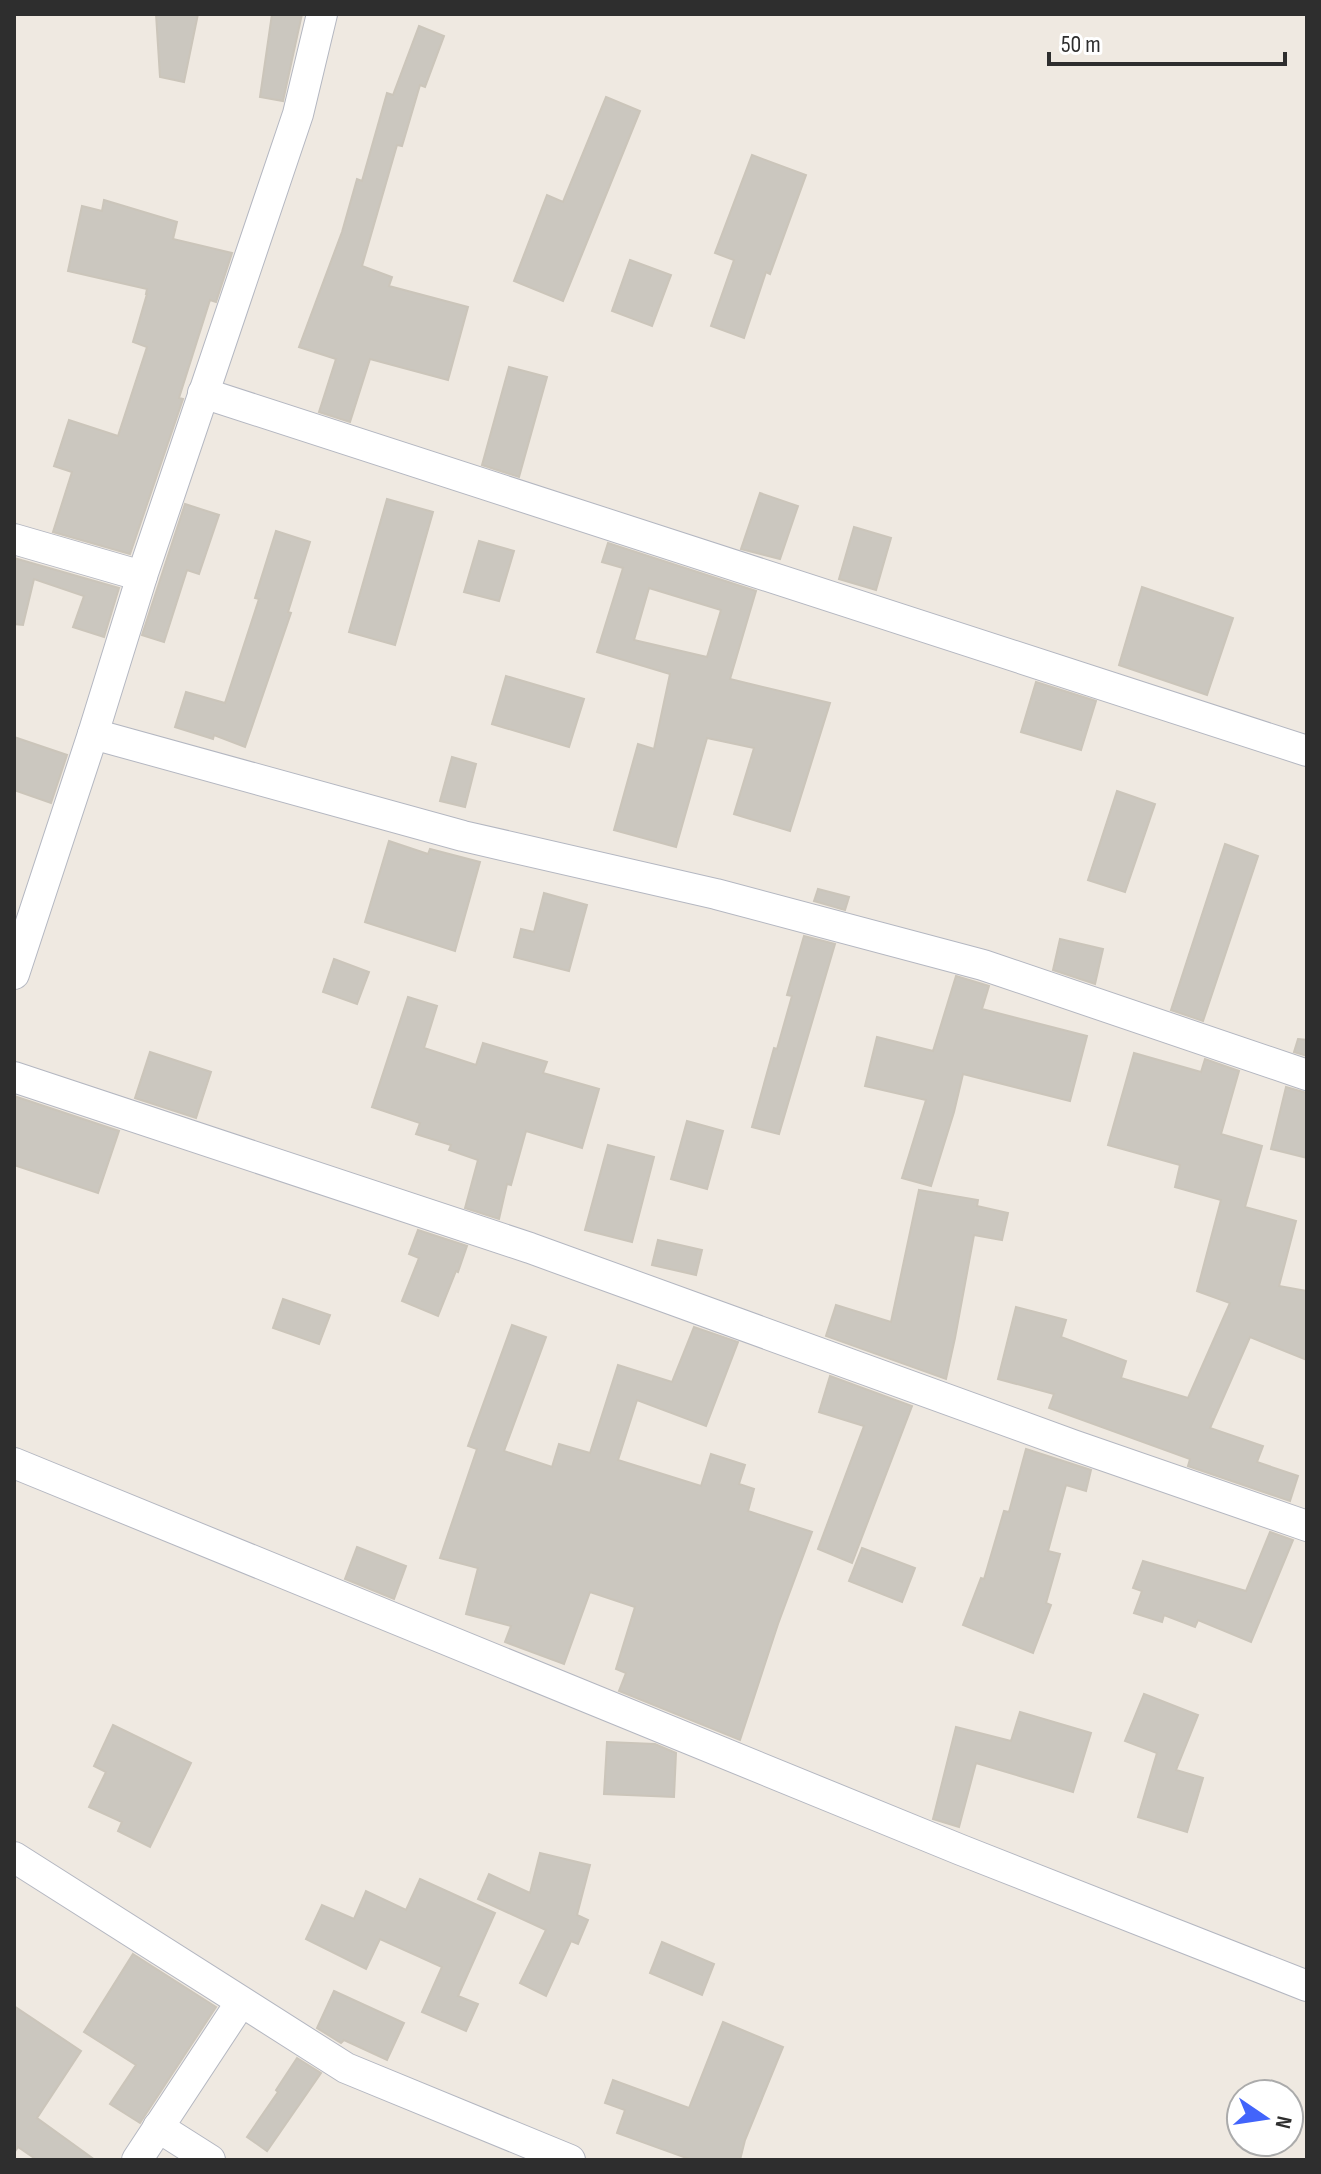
<svg xmlns="http://www.w3.org/2000/svg" width="1321" height="2174" font-family="'Sofia Sans Condensed',sans-serif">
<style>
.building{fill:#cbc7bf;stroke:#cbc5ba;stroke-width:2;fill-rule:evenodd}
.lines{fill:none;stroke-linecap:round;stroke-linejoin:round}
.minor-casing{stroke:#b4b7c1;stroke-width:32}
.minor{stroke:#fff;stroke-width:30}
</style>
<rect width="100%" height="100%" fill="#efe9e1"/>
<!-- building -->
<g class="building">
<polygon points="156,14 198,14 184,82 160,77"/>
<polygon points="272,14 302,14 283,101 260,97"/>
<polygon points="419,26 444,36 425,87 420,85 402,146 397,145 362,266 392,277 389,286 468,307 448,380 370,359 350,422 319,412 336,359 299,347 342,232 357,179 362,181 387,93 393,95"/>
<polygon points="606,97 640,111 563,301 514,281 547,195 563,202"/>
<polygon points="752,155 806,175 770,274 766,272 744,338 711,326 734,260 715,253"/>
<polygon points="104,200 177,222 173,239 232,253 216,302 210,300 179,398 183,399 130,554 53,532 72,472 54,466 69,420 118,436 147,347 133,342 147,294 146,294 147,289 68,271 82,206 102,211"/>
<polygon points="630,260 671,275 652,326 612,311"/>
<polygon points="509,367 547,377 519,477 482,465"/>
<polygon points="760,493 798,506 780,559 741,549"/>
<polygon points="387,499 433,512 395,645 349,632"/>
<polygon points="185,504 219,515 199,574 187,570 164,642 142,635"/>
<polygon points="854,527 891,538 876,590 839,579"/>
<polygon points="276,531 310,542 288,612 291,613 245,747 214,735 213,739 175,727 186,692 225,703 259,599 255,598"/>
<polygon points="479,541 514,551 499,601 464,592"/>
<path d="M608,543L756,591L730,679L830,703L790,831L734,814L754,748L707,738L676,847L614,830L638,744L654,749L670,674L597,652L623,568L602,562ZM649,588L721,610L707,657L634,640Z"/>
<polygon points="14,558 119,588 104,637 73,627 84,596 34,579 23,625 14,624"/>
<polygon points="1142,587 1233,618 1207,695 1119,665"/>
<polygon points="506,676 584,699 569,747 492,724"/>
<polygon points="1036,682 1096,701 1081,750 1021,732"/>
<polygon points="14,737 67,755 51,803 14,790"/>
<polygon points="452,757 476,764 465,807 440,801"/>
<polygon points="1117,791 1155,804 1125,892 1088,880"/>
<polygon points="389,841 428,854 430,849 480,862 455,951 365,922"/>
<polygon points="1225,844 1258,856 1203,1021 1171,1010"/>
<polygon points="818,889 849,897 845,910 814,901"/>
<polygon points="544,893 587,905 569,971 514,957 521,929 534,932"/>
<polygon points="804,936 835,944 779,1134 752,1127 774,1048 777,1049 792,996 787,995"/>
<polygon points="1060,939 1103,949 1095,984 1053,970"/>
<polygon points="334,959 369,972 357,1004 323,992"/>
<polygon points="956,976 989,986 982,1009 1087,1036 1070,1101 963,1074 954,1112 931,1186 902,1178 926,1100 865,1086 877,1037 933,1051"/>
<polygon points="408,997 437,1006 424,1048 476,1065 483,1043 547,1062 543,1073 599,1089 582,1148 526,1131 511,1185 507,1184 499,1219 465,1208 478,1160 449,1150 451,1145 416,1134 420,1123 372,1107"/>
<polygon points="1298,1039 1307,1040 1307,1056 1294,1052"/>
<polygon points="150,1052 211,1072 196,1118 135,1098"/>
<polygon points="1134,1053 1201,1072 1205,1059 1239,1071 1221,1134 1262,1146 1245,1207 1296,1221 1279,1286 1307,1291 1307,1360 1250,1337 1210,1428 1263,1446 1257,1462 1298,1476 1290,1501 1188,1466 1190,1459 1049,1408 1054,1394 998,1379 1016,1307 1066,1320 1061,1337 1126,1361 1121,1378 1188,1398 1230,1303 1197,1291 1221,1200 1175,1187 1180,1165 1108,1145"/>
<polygon points="1286,1087 1307,1093 1307,1158 1271,1149"/>
<polygon points="14,1096 119,1131 98,1193 14,1165"/>
<polygon points="687,1121 723,1131 707,1189 671,1179"/>
<polygon points="608,1145 654,1157 632,1242 585,1230"/>
<polygon points="919,1190 978,1200 977,1206 1008,1213 1002,1240 974,1235 955,1338 946,1379 826,1336 836,1305 891,1322"/>
<polygon points="418,1230 467,1246 458,1272 456,1271 438,1316 402,1301 419,1258 409,1254"/>
<polygon points="658,1240 702,1250 696,1275 652,1265"/>
<polygon points="283,1299 330,1315 319,1344 273,1328"/>
<polygon points="512,1325 546,1337 504,1451 552,1467 559,1444 590,1453 618,1365 672,1382 694,1327 738,1342 706,1426 637,1400 618,1460 701,1486 711,1454 745,1465 739,1484 754,1489 748,1511 812,1532 778,1624 740,1740 619,1691 626,1673 616,1669 635,1607 590,1592 564,1664 505,1642 511,1626 466,1614 478,1568 440,1558 477,1449 468,1446"/>
<polygon points="830,1376 912,1406 852,1563 818,1549 864,1426 819,1412"/>
<polygon points="1026,1449 1091,1470 1086,1491 1066,1485 1048,1551 1060,1554 1046,1603 1051,1605 1033,1653 963,1625 981,1578 984,1579 1004,1511 1009,1512"/>
<polygon points="1270,1532 1293,1540 1251,1642 1198,1620 1195,1627 1164,1615 1162,1622 1134,1613 1142,1591 1133,1588 1143,1561 1246,1591"/>
<polygon points="357,1547 406,1566 394,1599 345,1579"/>
<polygon points="862,1548 915,1568 902,1602 849,1581"/>
<polygon points="1144,1694 1198,1715 1176,1770 1203,1778 1187,1832 1138,1817 1157,1753 1125,1741"/>
<polygon points="1020,1712 1091,1733 1073,1792 976,1763 959,1827 933,1819 956,1727 1011,1741"/>
<polygon points="113,1725 191,1763 150,1847 118,1831 122,1822 89,1807 106,1772 94,1766"/>
<polygon points="607,1742 655,1744 676,1753 674,1797 604,1794"/>
<polygon points="540,1853 590,1865 577,1915 588,1920 578,1944 571,1941 546,1996 520,1983 546,1930 478,1899 489,1874 530,1893"/>
<polygon points="420,1879 495,1913 458,1996 478,2004 466,2031 422,2012 442,1967 380,1939 366,1969 306,1939 322,1905 354,1919 366,1891 406,1910"/>
<polygon points="662,1942 714,1964 702,1995 650,1973"/>
<polygon points="133,1954 216,2007 140,2123 110,2104 136,2065 84,2032"/>
<polygon points="334,1991 404,2023 387,2060 344,2040 341,2043 317,2028"/>
<polygon points="14,2006 81,2051 37,2118 95,2160 37,2160 18,2147 14,2153"/>
<polygon points="723,2022 783,2047 745,2140 740,2160 692,2160 617,2133 625,2110 605,2103 613,2080 689,2108"/>
<polygon points="297,2058 321,2073 267,2151 247,2137 278,2092 276,2090"/>
</g>
<g class="lines">
<defs>
<g id="minor">
<polyline points="203,393 1307,751"/>
<polyline points="14,539 142,576"/>
<polyline points="93,734 463,836 716,894 983,965 1307,1075"/>
<polyline points="14,974 93,734 142,576 298,114 322,14"/>
<polyline points="14,1077 530,1248 1073,1445 1307,1526"/>
<polyline points="14,1463 961,1850 1307,1986"/>
<polyline points="14,1857 346,2068 570,2160"/>
<polyline points="158,2127 210,2160"/>
<polyline points="137,2160 241,2002"/>
</g>
</defs>
<!-- minor casing -->
<use href="#minor" class="minor-casing"/>
<!-- minor -->
<use href="#minor" class="minor"/>
</g>
<!-- border -->
<rect width="1321" height="2174" fill="none" stroke="#2e2e2e" stroke-width="32"/>
<!-- north arrow -->
<g transform="translate(1265 2118) rotate(103)"><circle r="38" fill="#ffffff" stroke="#ababab" stroke-width="2"/>
<path d="M0-6L14 30L0 20L-14 30Z" fill="#4264fb"/>
<text y="-12" font-size="22" font-weight="bold" text-anchor="middle" fill="#2e2e2e">N</text>
</g>
<!-- scale -->
<path d="M1049 52v12h236v-12" fill="none" stroke="#2e2e2e" stroke-width="4"/>
<text x="1061" y="52" font-size="24" fill="#2e2e2e" stroke="#ffffff" stroke-width="6" paint-order="stroke">50 m</text>
</svg>
